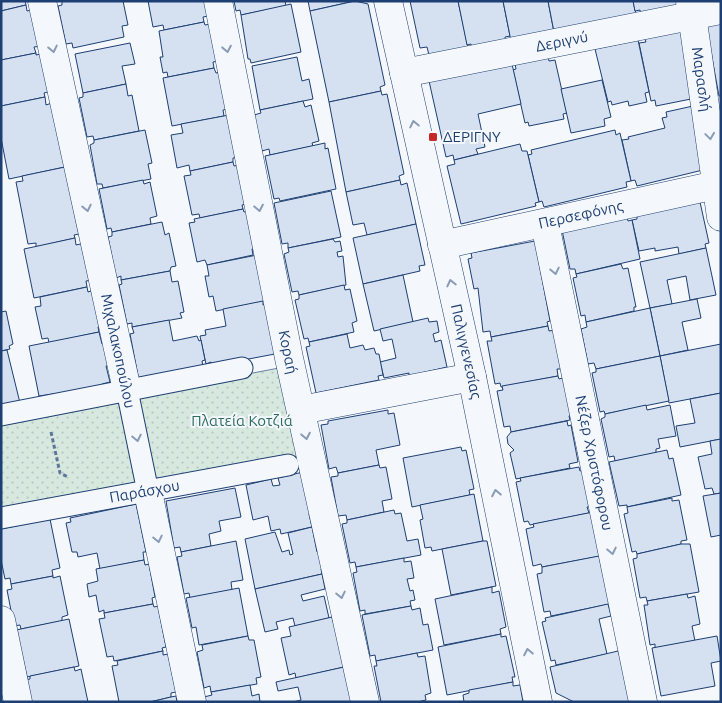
<svg xmlns="http://www.w3.org/2000/svg" width="722" height="703" font-family="Ubuntu,sans-serif">
<style>
.grass{fill:url(#grass-dots);stroke:#687fa3}
.building{fill:#d5e0f0;stroke:#1d3f73}
.lines{fill:none;stroke-linecap:round;stroke-linejoin:round}
.pedestrian-casing{stroke:#1d3f73;stroke-width:23}
.minor-casing{stroke:#1d3f73;stroke-width:29}
.path{stroke:#5e769c;stroke-width:3;stroke-dasharray:4 2.5;stroke-linecap:butt}
.pedestrian{stroke:#f4f7fb;stroke-width:21}
.minor{stroke:#f4f7fb;stroke-width:28}
.oneway{stroke:#889bb7}
.poi-dot{fill:#c62828;stroke:#f4f7fb;stroke-width:2}
.labels{text-anchor:middle;stroke-width:4;stroke-linejoin:round;paint-order:stroke}
.street-label{font-size:15px;fill:#1d3f73;stroke:#f4f7fb}
.poi-label{font-size:15px;fill:#1d3f73;stroke:#f4f7fb;text-anchor:start}
.park-label{font-size:15px;fill:#2c6c60;stroke:#f4f7fb}
</style>
<defs>
<pattern id="grass-dots" width="8" height="8" patternUnits="userSpaceOnUse" patternTransform="scale(1.25)"><rect width="8" height="8" fill="#d7e8df"/><path d="M2 2h.1M6 6h.1" fill="none" stroke="#b8c8c3" stroke-width="1.8" stroke-linecap="round"/></pattern>
</defs>
<rect width="100%" height="100%" fill="#f4f7fb"/>
<!-- grass -->
<polygon class="grass" points="279,368 297,456 1,511 1,421"/>
<!-- building -->
<g class="building">
<polygon points="1,1 25,1 26,5 1,11"/>
<polygon points="62,1 123,1 128,25 122,26 124,37 73,48 72,43 66,44 58,6 62,5"/>
<polygon points="148,1 205,1 208,16 203,17 204,22 164,30 163,25 153,27"/>
<polygon points="234,1 285,1 286,6 241,15 240,10 236,11"/>
<polygon points="308,1 355,1 310,11"/>
<polygon points="355,1 368,4 385,85 380,87 381,91 329,102 310,11"/>
<polygon points="410,1 458,1 468,47 429,55 427,47 420,48"/>
<polygon points="458,1 503,1 510,36 505,37 506,42 472,48 471,44 467,45"/>
<polygon points="503,1 548,1 554,32 511,41"/>
<polygon points="548,1 633,1 636,14 554,32"/>
<polygon points="633,1 682,1 683,6 641,14 640,10 635,11"/>
<polygon points="291,4 301,52 251,63 250,59 248,59 241,15"/>
<polygon points="26,5 27,11 34,9 41,46 34,47 36,53 1,60 1,11"/>
<polygon points="204,22 205,25 211,24 218,61 213,62 214,68 168,77 167,72 163,73 160,57 163,57 159,31"/>
<polygon points="721,22 721,96 719,96 706,25"/>
<polygon points="684,29 691,99 656,106 655,100 651,101 639,43 646,42 644,37"/>
<polygon points="638,40 649,92 645,93 647,102 629,106 628,101 612,105 611,101 608,102 595,49"/>
<polygon points="130,43 135,64 122,66 126,84 83,93 75,54"/>
<polygon points="36,53 36,55 41,54 48,92 44,93 45,97 1,106 1,60"/>
<polygon points="548,56 549,61 555,60 567,113 563,114 564,119 529,126 528,122 525,123 513,70 516,69 515,64"/>
<polygon points="297,57 302,81 309,79 313,99 260,110 252,66"/>
<polygon points="512,64 521,104 478,114 485,147 476,149 478,154 454,160 453,155 446,157 429,81"/>
<polygon points="214,68 216,73 220,72 228,109 223,110 224,116 172,126 163,78"/>
<polygon points="602,80 611,117 604,119 605,126 571,133 561,89"/>
<polygon points="126,84 128,96 132,95 139,131 94,140 93,136 87,137 79,98 83,97 83,93"/>
<polygon points="381,91 382,95 387,94 404,174 399,176 400,180 346,192 329,102"/>
<polygon points="45,97 46,105 52,103 65,167 9,179 1,138 1,106"/>
<polygon points="303,101 305,107 311,105 319,141 312,143 313,146 270,155 269,149 262,151 254,115 261,113 260,110"/>
<polygon points="693,106 707,169 637,186 635,180 631,181 622,140 629,139 628,137 665,128 662,118 667,117 666,112"/>
<polygon points="229,115 237,157 233,158 233,162 190,171 189,165 177,168 171,135 183,133 181,124"/>
<polygon points="145,130 152,163 148,164 151,179 103,188 102,184 97,184 90,145 94,143 94,140"/>
<polygon points="615,130 616,135 620,133 631,181 626,182 627,187 544,207 542,201 539,202 528,155 532,154 531,150"/>
<polygon points="325,143 325,149 328,148 336,189 280,201 279,198 274,199 265,156"/>
<polygon points="520,144 522,151 527,151 539,202 535,203 536,206 461,224 447,166 455,164 454,160"/>
<polygon points="233,162 234,166 239,165 247,204 242,205 243,209 200,218 199,214 192,215 184,176 191,175 190,171"/>
<polygon points="65,167 79,234 74,235 75,238 36,247 36,243 28,244 16,182 23,181 22,176"/>
<polygon points="143,180 144,184 150,182 157,216 150,218 151,224 112,232 111,228 107,229 99,189"/>
<polygon points="400,180 401,185 407,183 416,224 367,235 364,223 353,225 346,192"/>
<polygon points="331,191 341,237 288,248 288,243 282,244 274,203"/>
<polygon points="700,202 709,243 705,244 706,248 679,254 678,247 655,251 655,248 639,251 632,220 637,219 637,215"/>
<polygon points="243,209 244,212 248,211 255,249 252,249 253,255 207,265 205,260 197,262 189,223 195,222 194,219"/>
<polygon points="627,216 628,221 632,220 640,259 576,274 575,269 570,269 562,230"/>
<polygon points="162,222 165,235 169,233 176,266 171,267 170,271 121,280 121,276 116,278 108,237 112,236 112,232"/>
<polygon points="416,224 425,265 419,266 420,271 363,284 353,238"/>
<polygon points="75,238 76,245 85,243 93,280 86,281 87,287 34,298 24,249"/>
<polygon points="333,239 335,242 340,241 342,251 337,252 338,257 343,256 346,285 299,295 298,291 292,292 284,254 289,252 288,248"/>
<polygon points="535,241 550,321 547,322 548,326 491,337 490,331 483,332 478,288 474,289 468,259 472,258 471,253"/>
<polygon points="706,248 716,295 690,300 686,276 667,280 672,304 650,308 640,262"/>
<polygon points="257,255 266,301 216,311 213,296 209,297 205,276 209,276 207,265"/>
<polygon points="621,264 623,269 628,268 636,307 634,307 634,311 586,322 585,315 581,316 573,278 577,277 576,274"/>
<polygon points="170,271 172,282 178,281 184,312 180,313 182,318 132,327 132,323 127,324 119,285 122,284 121,280"/>
<polygon points="403,275 413,322 374,331 363,284"/>
<polygon points="344,285 345,290 350,289 357,321 352,323 354,332 309,342 308,338 304,339 295,300 299,299 299,295"/>
<polygon points="87,287 88,292 94,290 101,326 98,327 99,332 49,343 48,338 42,339 35,307 41,306 40,297"/>
<polygon points="697,299 701,318 682,322 688,350 660,356 650,308"/>
<polygon points="263,301 263,305 270,303 280,353 212,366 211,362 206,364 200,336 206,335 205,330 226,326 223,309"/>
<polygon points="650,308 660,356 596,369 594,363 588,364 581,329 587,327 586,322"/>
<polygon points="6,311 13,344 9,346 10,349 1,351 1,312"/>
<polygon points="428,318 429,322 437,321 439,332 433,334 435,342 441,340 447,367 409,376 409,373 384,378 380,362 396,358 392,339 383,341 380,329"/>
<polygon points="169,320 173,341 197,336 199,341 201,340 205,360 202,361 203,367 139,381 130,334 134,333 132,327"/>
<polygon points="548,326 549,331 555,330 562,369 557,369 558,376 501,387 500,383 495,384 487,341 492,341 491,337"/>
<polygon points="99,332 102,344 106,344 110,365 106,366 110,382 102,384 103,386 54,397 53,394 39,396 29,346"/>
<polygon points="347,334 350,348 363,345 365,350 374,348 376,354 379,354 383,375 378,376 379,380 316,393 306,347 310,346 309,342"/>
<polygon points="721,344 721,393 669,403 660,356"/>
<polygon points="7,350 20,403 1,407 1,351"/>
<polygon points="660,356 669,401 605,414 604,411 600,412 592,373 596,372 596,369"/>
<polygon points="558,376 559,379 563,378 572,415 569,416 570,420 511,432 510,426 504,427 497,391 503,390 502,386"/>
<polygon points="721,393 721,439 680,447 676,426 695,423 690,399"/>
<polygon points="646,405 647,410 670,405 676,436 658,439 660,448 656,449 656,453 615,461 614,456 609,457 601,419 605,417 605,414"/>
<polygon points="388,410 388,414 394,413 400,445 376,450 379,465 338,473 336,467 329,469 321,425 328,424 328,421"/>
<polygon points="567,421 568,426 571,425 578,462 569,464 570,468 516,479 510,453 514,450 508,444 507,437 511,432"/>
<polygon points="721,439 721,493 714,494 712,488 705,489 698,457 712,454 710,441"/>
<polygon points="461,447 462,451 466,450 474,489 469,490 470,495 412,507 403,458"/>
<polygon points="667,450 669,459 673,458 681,495 627,507 627,505 619,506 609,462"/>
<polygon points="379,465 380,468 386,467 392,499 382,501 384,512 347,520 346,515 338,516 331,477 338,476 338,473"/>
<polygon points="579,467 580,471 587,469 594,505 587,507 589,513 530,525 528,521 524,522 516,482 521,481 520,478"/>
<polygon points="303,472 312,514 309,514 312,527 281,534 280,529 271,531 268,516 253,520 246,485 271,479 273,486 280,485 278,478"/>
<polygon points="235,488 241,517 219,521 221,531 209,534 211,546 181,552 180,547 174,548 166,501"/>
<polygon points="721,493 721,535 711,537 703,496"/>
<polygon points="474,494 483,541 432,551 431,547 425,548 420,520 423,519 420,505"/>
<polygon points="672,498 672,501 679,500 687,540 681,541 681,544 637,554 636,551 632,552 624,514 628,513 627,507"/>
<polygon points="136,504 146,552 143,552 144,560 100,569 97,553 78,557 77,552 72,552 66,523 71,522 70,518"/>
<polygon points="394,510 395,514 401,513 407,541 418,539 421,555 356,567 355,562 350,563 342,524 347,523 347,520"/>
<polygon points="593,512 601,556 542,567 541,564 533,566 526,529 534,527 533,524"/>
<polygon points="50,519 60,568 52,570 53,576 11,584 10,578 5,579 1,560 1,529"/>
<polygon points="312,527 317,552 321,551 324,568 321,569 322,574 255,589 245,539 275,532 282,552 289,550 290,555 293,554 288,533"/>
<polygon points="236,541 243,580 231,582 232,590 190,598 189,593 184,594 177,557 182,556 181,552"/>
<polygon points="483,541 487,541 496,586 451,595 442,549"/>
<polygon points="681,544 690,544 699,592 647,601 646,597 640,598 633,559 637,558 637,554"/>
<polygon points="599,556 610,604 551,616 550,611 544,612 537,574 542,573 542,567"/>
<polygon points="404,558 404,562 411,561 414,578 407,579 410,591 413,590 415,600 410,601 411,606 365,614 365,610 360,611 353,573 357,572 356,567"/>
<polygon points="144,560 145,565 149,564 155,597 152,598 153,604 104,613 104,610 99,612 96,595 89,597 87,584 98,581 96,569"/>
<polygon points="322,574 325,589 301,595 303,601 324,596 329,618 295,626 293,618 276,622 278,629 265,632 255,589"/>
<polygon points="53,576 53,578 60,576 68,615 62,617 62,621 21,629 20,625 14,626 7,590 12,589 11,584"/>
<polygon points="492,587 492,593 499,591 506,627 500,629 501,634 444,645 435,599"/>
<polygon points="239,588 248,636 199,645 196,627 192,628 186,598"/>
<polygon points="687,594 688,598 695,596 700,624 692,626 695,641 655,648 655,644 650,645 644,605 648,605 647,601"/>
<polygon points="153,604 154,607 158,606 166,647 162,648 163,651 114,661 113,656 107,657 99,619 105,618 104,613"/>
<polygon points="608,604 611,616 599,619 607,654 556,665 555,660 551,661 542,622 546,621 545,618"/>
<polygon points="411,606 412,610 420,608 423,625 428,624 433,650 376,661 375,655 370,656 362,615"/>
<polygon points="332,617 333,622 338,621 344,667 296,678 295,673 289,675 281,638 291,636 289,627"/>
<polygon points="69,619 79,666 27,677 16,630"/>
<polygon points="501,634 501,637 506,636 515,677 512,677 513,682 447,695 438,647"/>
<polygon points="248,636 249,640 254,640 261,677 256,678 257,684 211,692 210,686 204,688 197,652 203,650 202,645"/>
<polygon points="717,636 721,661 711,663 715,686 661,696 652,648"/>
<polygon points="163,651 163,655 168,654 176,692 171,693 171,697 150,702 119,702 112,666 118,665 117,661"/>
<polygon points="618,651 636,702 574,702 556,693 550,667"/>
<polygon points="417,653 418,657 425,656 431,693 425,695 426,700 417,702 381,702 374,666 377,666 376,661"/>
<polygon points="74,667 75,671 81,669 88,702 29,702 24,680 30,679 30,676"/>
<polygon points="344,667 356,702 293,702 301,700 298,687 278,691 276,682"/>
<polygon points="513,682 513,686 520,685 523,702 464,702 463,695 469,693 469,690"/>
<polygon points="250,685 252,696 259,694 260,702 205,702 204,697 212,695 211,692"/>
<polygon points="176,696 177,702 150,702 171,697"/>
</g>
<g class="lines">
<defs>
<g id="pedestrian">
<polyline points="127,390 148,492"/>
<polyline points="1,415 242,368"/>
<path id="s1" d="M1,518L288,465"/>
</g>
<g id="minor">
<polyline points="42,1 127,390"/>
<path id="s2" d="M218,1L289,358L365,702"/>
<path id="s3" d="M388,1L472,377L538,702"/>
<path id="s4" d="M690,1L721,217"/>
<path id="s5" d="M404,73L721,10"/>
<path id="s6" d="M545,224L643,702"/>
<path id="s7" d="M442,245L721,184"/>
<polyline points="301,410 472,377"/>
<polyline points="148,492 192,702"/>
<polyline points="1,620 18,702"/>
</g>
</defs>
<!-- pedestrian casing -->
<use href="#pedestrian" class="pedestrian-casing"/>
<!-- minor casing -->
<use href="#minor" class="minor-casing"/>
<!-- path -->
<polyline class="path" points="51,432 60,473 68,477"/>
<!-- pedestrian -->
<use href="#pedestrian" class="pedestrian"/>
<!-- minor -->
<use href="#minor" class="minor"/>
</g>
<!-- one-way arrows -->
<defs><path id="oneway-chevron" d="M-2-3.5L2.5 0L-2 3.5" fill="none" stroke-width="1.6" stroke-linecap="round" stroke-linejoin="round" transform="scale(1.25)"/></defs>
<g class="oneway">
<use href="#oneway-chevron" transform="translate(53 49) rotate(78)"/>
<use href="#oneway-chevron" transform="translate(227 49) rotate(79)"/>
<use href="#oneway-chevron" transform="translate(414 124) rotate(-102)"/>
<use href="#oneway-chevron" transform="translate(710 136) rotate(82)"/>
<use href="#oneway-chevron" transform="translate(87 208) rotate(78)"/>
<use href="#oneway-chevron" transform="translate(259 208) rotate(79)"/>
<use href="#oneway-chevron" transform="translate(555 271) rotate(78)"/>
<use href="#oneway-chevron" transform="translate(451 283) rotate(-103)"/>
<use href="#oneway-chevron" transform="translate(306 436) rotate(79)"/>
<use href="#oneway-chevron" transform="translate(137 438) rotate(78)"/>
<use href="#oneway-chevron" transform="translate(496 493) rotate(-101)"/>
<use href="#oneway-chevron" transform="translate(158 539) rotate(78)"/>
<use href="#oneway-chevron" transform="translate(612 551) rotate(78)"/>
<use href="#oneway-chevron" transform="translate(341 595) rotate(78)"/>
<use href="#oneway-chevron" transform="translate(528 652) rotate(-101)"/>
</g>
<!-- markers -->
<rect class="poi-dot" x="428" y="132" width="10" height="10" rx="2.5"/>
<g class="labels">
<!-- street labels -->
<g class="street-label">
<text dy="5" stroke="none"><textPath href="#s5" startOffset="161">Δεριγνύ</textPath></text>
<text dy="5" stroke="none"><textPath href="#s4" startOffset="79">Μαρασλή</textPath></text>
<text dy="5" stroke="none"><textPath href="#s7" startOffset="142">Περσεφόνης</textPath></text>
<text transform="translate(118 351) rotate(78)" y="5">Μιχαλακοπούλου</text>
<text dy="5" stroke="none"><textPath href="#s3" startOffset="359">Παλιγγενεσίας</textPath></text>
<text dy="5" stroke="none"><textPath href="#s2" startOffset="358">Κοραή</textPath></text>
<text dy="5" stroke="none"><textPath href="#s6" startOffset="244">Nέζερ Χριστόφορου</textPath></text>
<text dy="5" stroke="none"><textPath href="#s1" startOffset="146">Παράσχου</textPath></text>
</g>
<!-- poi labels -->
<g class="poi-label">
<text x="443" y="142">ΔΕΡΙΓΝΥ</text>
</g>
<!-- park labels -->
<g class="park-label">
<text x="242" y="426">Πλατεία Κοτζιά</text>
</g>
</g>
<!-- border -->
<rect width="722" height="703" fill="none" stroke="#1d3f73" stroke-width="5"/>
</svg>
